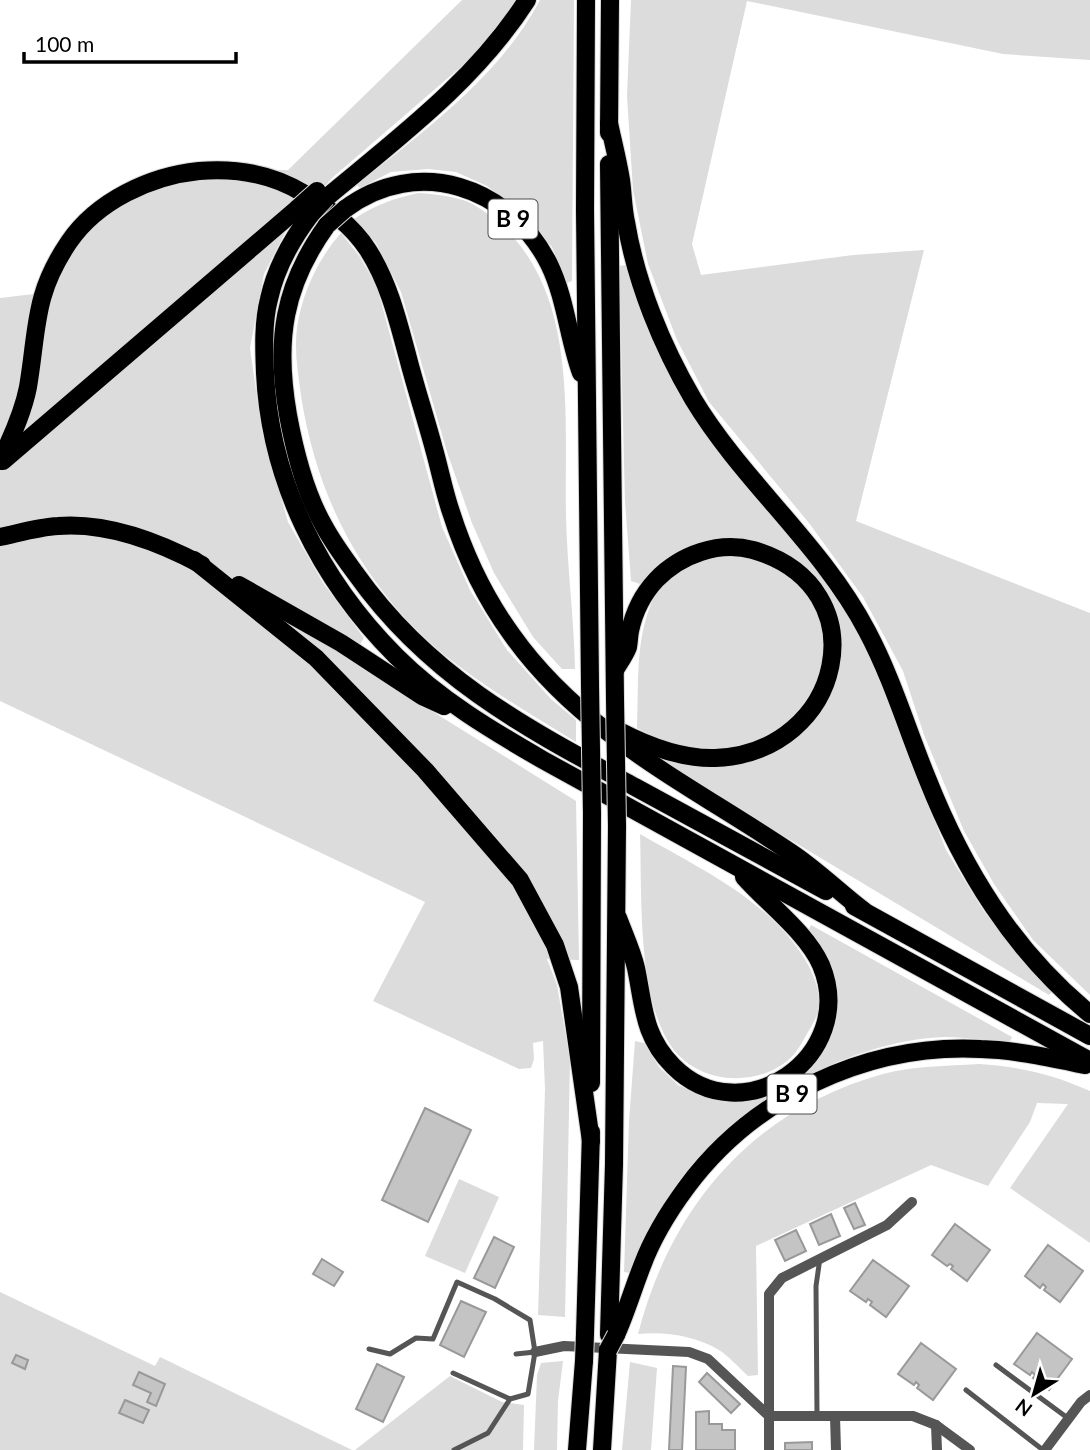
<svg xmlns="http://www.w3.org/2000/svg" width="1090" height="1450" font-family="Lato,sans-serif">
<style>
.green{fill:#dcdcdc}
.building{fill:#c4c4c4;stroke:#999;stroke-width:2}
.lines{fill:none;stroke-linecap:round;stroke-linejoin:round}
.trunk-casing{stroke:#dbdbdb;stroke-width:20}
.service{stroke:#555;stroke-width:5}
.minor{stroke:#555;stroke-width:10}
.trunk{stroke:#000;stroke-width:18}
.trunk-bridge-casing{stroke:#dbdbdb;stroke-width:20;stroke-linecap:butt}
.trunk-bridge{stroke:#000;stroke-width:18}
.labels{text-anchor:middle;stroke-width:7;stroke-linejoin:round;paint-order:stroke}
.shield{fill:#fff;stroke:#4c4c4c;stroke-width:2}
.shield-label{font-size:23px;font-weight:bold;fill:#000}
</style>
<rect width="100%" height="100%" fill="#fff"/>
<!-- green -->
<g class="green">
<polygon points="462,0 517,0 508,16 477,53 332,178 286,231 264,274 250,348 262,432 288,522 323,583 364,638 350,660 576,801 579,960 547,959 557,985 570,1060 565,1317 538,1315 545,1089 543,1041 533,1043 534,1059 531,1068 519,1069 373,1001 425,902 0,701 0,298 42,293 101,210 209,170 288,170"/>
<path d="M540,0H574L572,281L567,283L552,247L522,213L487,186L456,172L428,169L391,172L360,188L357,185C423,131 499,78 540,0Z"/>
<polygon points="631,0 1090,0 1090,60 1003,54 747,1 692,244 701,275 853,255 924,250 856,521 1090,613 1090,995 1033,940 994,884 964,831 924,735 903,671 863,597 809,523 709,402 677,340 648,264 633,190 627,96"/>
<path d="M419,193C435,194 451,196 466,201C478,206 491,216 501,225C579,295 564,420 566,515C567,567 574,617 575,669H562L533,637L494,573L472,523L447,452L401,292L376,243L354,219C375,205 394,198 419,193Z"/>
<path d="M341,233L360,257L377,287L442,527L470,590L507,650L551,699L576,720V742C518,706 455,671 409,622C348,557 315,483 301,396C298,373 294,351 297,328C302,293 318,259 341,233Z"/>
<path d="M626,265L644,315L782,525L840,600L872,658L946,850L983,910L1020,957L1052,992L1049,995L669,767L654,737L637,728C639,682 634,631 658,590L631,581L625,502L619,266Z"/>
<path d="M640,834C697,867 763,897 801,953C811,968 819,985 819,1003C820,1012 813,1024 808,1032C802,1043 796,1054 786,1062C750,1089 693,1082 669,1043C637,992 642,893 640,834Z"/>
<path d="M811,925L1012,1037L1009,1044C988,1041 966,1037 945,1037C898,1038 832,1059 793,1085L791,1083C828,1054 845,1027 834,979C832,972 831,963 828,957C823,948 815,939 808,931Z"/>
<polygon points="635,1041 644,1043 659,1067 678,1085 708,1098 752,1100 775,1091 777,1094 741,1119 630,1273 624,1272 629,1121"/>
<path d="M979,1064C1021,1067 1052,1074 1090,1091V1243L1010,1188L1068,1104L1037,1103L1030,1122L988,1186L931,1165L756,1246L758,1375L748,1376C739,1368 730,1357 719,1350C697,1336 664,1331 638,1334C671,1206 753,1110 883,1074C914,1066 947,1066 979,1064Z"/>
<polygon points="459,1179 499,1197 465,1273 425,1256"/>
<polygon points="0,1292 155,1366 160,1357 352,1450 0,1450"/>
<polygon points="563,1361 558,1401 557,1450 534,1450 537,1375 541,1363"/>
<polygon points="630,1362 657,1368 651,1450 622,1450"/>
<polygon points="450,1376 502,1402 524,1405 523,1450 355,1450"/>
</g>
<!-- building -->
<g class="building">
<polygon points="425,1108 471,1130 428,1222 382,1200"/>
<polygon points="855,1203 865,1225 854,1229 844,1208"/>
<polygon points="831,1214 840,1236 819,1245 810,1224"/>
<polygon points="955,1224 990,1250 967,1281 951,1269 953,1266 950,1264 947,1266 932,1255"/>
<polygon points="796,1230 806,1251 785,1261 775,1240"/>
<polygon points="494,1237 514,1247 495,1288 474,1278"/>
<polygon points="1048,1245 1083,1271 1060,1302 1044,1290 1046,1287 1043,1284 1040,1288 1025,1276"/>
<polygon points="322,1259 343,1272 334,1286 313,1274"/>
<polygon points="873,1260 909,1286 886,1317 870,1305 872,1302 868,1299 866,1302 850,1291"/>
<polygon points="461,1301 486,1312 464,1357 440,1345"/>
<polygon points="1037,1333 1072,1359 1049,1390 1033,1378 1035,1375 1032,1372 1030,1375 1014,1364"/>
<polygon points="921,1343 956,1369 933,1400 917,1388 919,1385 916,1382 914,1385 898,1374"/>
<polygon points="16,1355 28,1360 25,1369 12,1363"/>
<polygon points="377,1364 404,1377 383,1422 356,1409"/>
<polygon points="673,1366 686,1367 682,1450 669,1450"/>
<polygon points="139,1372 165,1384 156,1406 147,1402 151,1393 133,1385"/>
<polygon points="707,1373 740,1404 731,1413 699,1382"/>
<polygon points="125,1400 149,1410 143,1423 119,1413"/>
<polygon points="709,1411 709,1424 722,1424 722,1430 735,1430 735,1450 696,1450 696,1412"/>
<polygon points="812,1442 812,1450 785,1450 785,1443"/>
</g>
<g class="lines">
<defs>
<g id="trunk">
<polyline points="586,0 585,210 590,685"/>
<path d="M609,123C613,142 618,161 621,180C623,194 623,209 626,222C636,283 662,346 693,399C743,482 822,545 867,631C892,678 907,729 927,778C963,869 1013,951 1090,1014"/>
<polyline points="609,133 610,0"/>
<polyline points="609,164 615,699"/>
<path d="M326,198C398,138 476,80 527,0"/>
<path d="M345,209C417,155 510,186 549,264C566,299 568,337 581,373"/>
<path d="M311,214C292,239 276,267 269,299C263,322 264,348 265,373C270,481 320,580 396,656C439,699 491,730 543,760L1090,1061"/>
<path d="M327,225C283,286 275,341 288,415C295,453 305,493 324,526C333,543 345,559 356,574C430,678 526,728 635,787C699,822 762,856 826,891"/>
<path d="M0,461C12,437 23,413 28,387C38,328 33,295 69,242C97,201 150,176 199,171C235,168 272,174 303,193C328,208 352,225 368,250C389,283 398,321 408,358C416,389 426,419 434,449C440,470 444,492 451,512C465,556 485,598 512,635C582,734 692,786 790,852C816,869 839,892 864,911"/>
<polyline points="3,461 298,208"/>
<path d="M0,537C19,533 39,527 58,526C108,522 159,542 202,565"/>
<polyline points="194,560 316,658 425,770 520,880 555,945 569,987 591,1141"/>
<polyline points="239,585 341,643 422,696 444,706"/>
<path d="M615,670C619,663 625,655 628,647C629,642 629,636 630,631C634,612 643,594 656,580C681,554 719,541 753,550C881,587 844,753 715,758C682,759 648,746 619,731"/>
<polyline points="854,906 1090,1036"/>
<path d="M618,918C624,934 632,951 636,968C644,1006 643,1036 673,1066C742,1136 859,1056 821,965C807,933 768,904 744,877"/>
<polyline points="591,1083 592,813"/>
<polyline points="585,1334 591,1132"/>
<polyline points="609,1335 614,1164 617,826"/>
<path d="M616,1335C626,1313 633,1289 642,1266C652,1239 669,1211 686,1188C753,1097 867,1043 981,1049C1016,1050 1051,1058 1085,1065"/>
<polyline points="577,1450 584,1361"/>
<polyline points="602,1450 608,1350"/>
</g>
</defs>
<!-- trunk casing -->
<use href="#trunk" class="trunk-casing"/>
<!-- service -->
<g class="service">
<polyline points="369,1349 390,1354 416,1338 433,1339 457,1282 495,1299 530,1320 535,1352 516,1354"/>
<polyline points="996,1365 1069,1419"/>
<polyline points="453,1373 510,1399"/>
<polyline points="966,1390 1043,1450"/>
<polyline points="817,1416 816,1286 820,1258"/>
<polyline points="454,1450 488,1433 510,1399 528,1394 535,1352"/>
</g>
<!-- minor -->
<g class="minor">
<polyline points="535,1352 564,1346 689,1352 708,1359 769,1416"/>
<polyline points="769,1416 913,1416 936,1425 970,1450"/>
<polyline points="835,1416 836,1450"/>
<polyline points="936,1425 937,1450"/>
<polyline points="769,1450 769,1294 782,1278 887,1225 912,1202"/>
<polyline points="1045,1450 1081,1402 1090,1395"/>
</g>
<!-- trunk -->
<use href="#trunk" class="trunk"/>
<defs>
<g id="trunk-bridge">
<polyline points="298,208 317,191"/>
<polyline points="311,214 326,198"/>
<polyline points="327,225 345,209"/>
<polyline points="590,685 592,813"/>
<polyline points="615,699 617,826"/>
<polyline points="608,1350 616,1335"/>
<polyline points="584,1361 585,1334"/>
</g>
</defs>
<!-- trunk-bridge casing -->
<use href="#trunk-bridge" class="trunk-bridge-casing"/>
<!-- trunk-bridge -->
<use href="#trunk-bridge" class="trunk-bridge"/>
</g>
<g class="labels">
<!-- shield labels -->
<g class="shield">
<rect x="488.5" y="199.5" width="49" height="39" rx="5"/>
<rect x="767.5" y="1074.5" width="49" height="39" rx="5"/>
</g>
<g class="shield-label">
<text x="513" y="227">B 9</text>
<text x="792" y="1102">B 9</text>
</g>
</g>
<!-- north arrow -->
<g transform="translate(1034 1394) rotate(217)" stroke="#ffffff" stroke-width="5" paint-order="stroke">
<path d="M0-5L12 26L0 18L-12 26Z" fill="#000000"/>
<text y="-10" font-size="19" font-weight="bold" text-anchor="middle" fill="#000000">N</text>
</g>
<!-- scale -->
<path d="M24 52v10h212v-10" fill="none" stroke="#000000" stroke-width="3.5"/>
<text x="35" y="52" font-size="21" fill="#000000" stroke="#ffffff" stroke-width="5" paint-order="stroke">100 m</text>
</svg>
